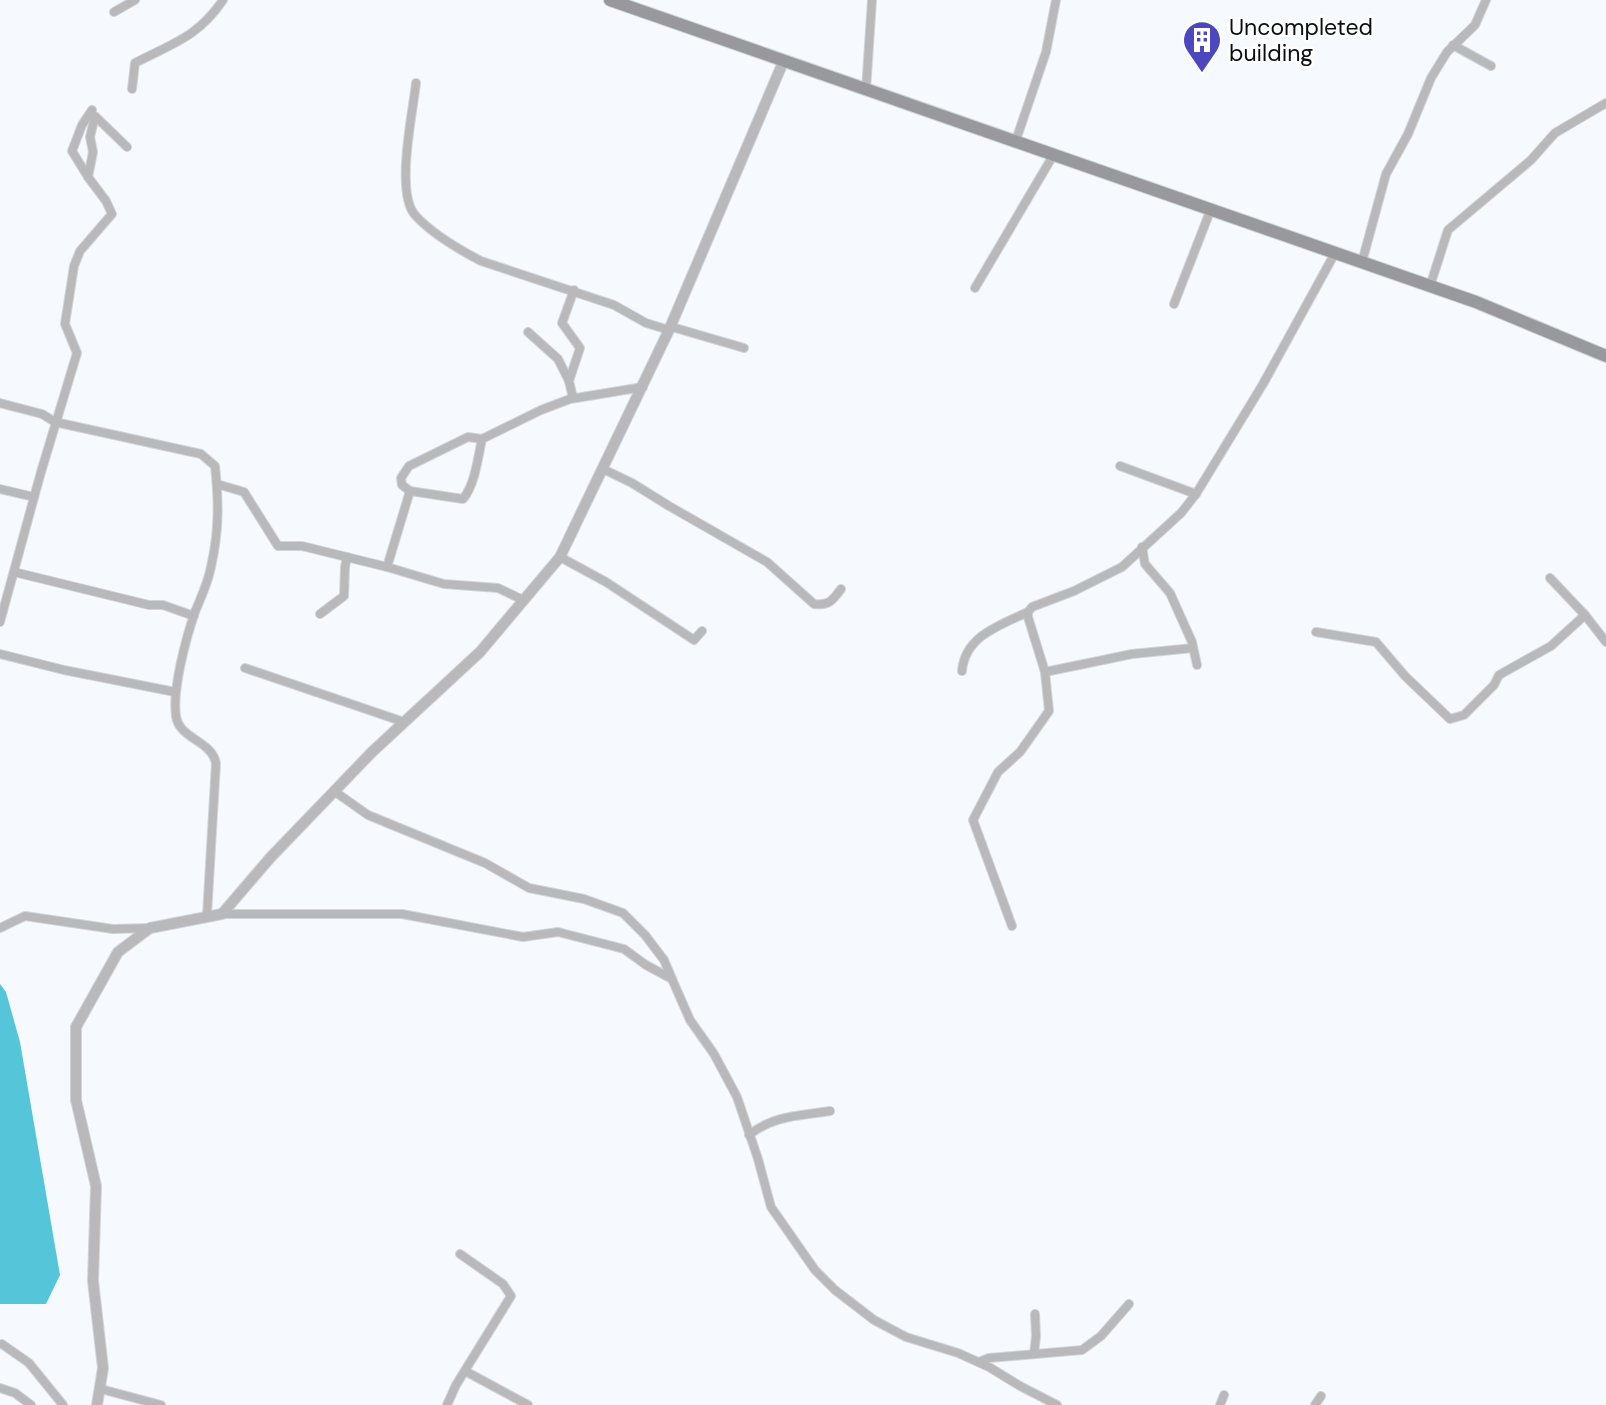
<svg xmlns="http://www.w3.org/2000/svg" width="1606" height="1405" font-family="'DM Sans',sans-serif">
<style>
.water{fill:#55c6da}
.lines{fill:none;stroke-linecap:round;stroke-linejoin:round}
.minor-casing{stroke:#d1d4d9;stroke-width:10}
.tertiary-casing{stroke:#d1d4d9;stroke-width:12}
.secondary-casing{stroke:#d1d4d9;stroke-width:14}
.minor{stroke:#b9b8bb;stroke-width:8}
.tertiary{stroke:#b9b8bb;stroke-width:10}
.secondary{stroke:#99999d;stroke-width:12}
.labels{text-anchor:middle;stroke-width:5;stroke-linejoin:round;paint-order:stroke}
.poi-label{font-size:23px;fill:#0c0d0f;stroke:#fff;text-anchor:start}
</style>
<rect width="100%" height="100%" fill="#f6faff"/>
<!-- water -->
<polygon class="water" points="0,984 6,992 20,1042 60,1275 46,1304 0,1304"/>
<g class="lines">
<defs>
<g id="minor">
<polyline points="114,12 135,0"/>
<polyline points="1453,45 1491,66"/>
<path d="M416,83C413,112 395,192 415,215C431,233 460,250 481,261L614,305L646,323L669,330"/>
<path d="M132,89L135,63C173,43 198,37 223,0"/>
<polyline points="866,90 872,0"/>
<polyline points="1015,143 1046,52 1056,0"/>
<polyline points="88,177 72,151 82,125 92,110"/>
<polyline points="1362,262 1386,174 1408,134 1431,78 1447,52 1475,25 1486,0"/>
<polyline points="1430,286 1448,230 1531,160 1555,133 1606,103"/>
<polyline points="975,288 1054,154"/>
<polyline points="1174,304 1211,209"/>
<polyline points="672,324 672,327 744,348"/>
<polyline points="528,332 558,359 569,381"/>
<polyline points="573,398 569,381 580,348 562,323 574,290"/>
<path d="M0,403L42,414L55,422L201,454L215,466C219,503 219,531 211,567C208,583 201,597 195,612C186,638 172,690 176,716C179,739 211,740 216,763L207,915"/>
<polyline points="1120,466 1196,494"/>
<path d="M603,469L632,483L669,506L767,562L814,604C829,606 833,600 841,589"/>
<polyline points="217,484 244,492 278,546 302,546 387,567 444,584 498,588 523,600"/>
<polyline points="0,489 34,497"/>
<path d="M410,491L463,499C475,485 478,457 482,439"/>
<polyline points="1142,547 1145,564 1170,593 1192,642 1197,665"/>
<polyline points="560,557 606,582 694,640 702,631"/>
<polyline points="387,567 410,491 402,485 401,478 409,466 468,437 482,439 541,410 570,399 643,387"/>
<polyline points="14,572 149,605 163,605 194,616"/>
<polyline points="1550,578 1585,615 1606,642"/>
<polyline points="320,614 344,596 345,567 347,557"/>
<polyline points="0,622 41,472 77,353 65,324 74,266 80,251 112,214 106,201 88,177 93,152 90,137 95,116 127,147"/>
<polyline points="1316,632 1376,642 1405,676 1450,719 1464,715 1494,685 1499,675 1551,646 1585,615"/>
<polyline points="0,654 64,670 175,692"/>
<polyline points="245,668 404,722"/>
<path d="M962,671C965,636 1000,625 1028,612"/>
<polyline points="1045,672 1132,654 1193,648"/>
<polyline points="334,791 368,815 485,863 529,888 584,899 623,913 645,935 664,960 672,979"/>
<polyline points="222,914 402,914 523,937 558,932 624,949 646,965 672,979 690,1020 714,1054 737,1097 758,1159 771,1207 815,1270 835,1290 874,1320 906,1337 958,1353 989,1367 1020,1386 1057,1405"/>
<polyline points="1012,926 973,820 998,772 1020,752 1049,711 1045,672 1028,617 1028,612 1032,607 1074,591 1122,567 1181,513 1196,494 1263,384 1335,253"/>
<polyline points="0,928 25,916 113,929 150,928"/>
<path d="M749,1135C774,1115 799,1116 830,1111"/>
<polyline points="2,1344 29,1363 63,1405"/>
<polyline points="1034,1354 1036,1336 1035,1314"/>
<polyline points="979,1362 989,1358 1082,1350 1101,1336 1129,1304"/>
<polyline points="465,1371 528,1405"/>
<polyline points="0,1388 15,1393 31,1405"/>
<polyline points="101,1389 161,1405"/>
<polyline points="447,1405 456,1385 511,1296 503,1284 460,1254"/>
<polyline points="1220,1405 1224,1395"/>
<polyline points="1315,1405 1321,1396"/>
</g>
<polyline id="tertiary" points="97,1405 103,1368 93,1281 96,1186 76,1100 76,1027 118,952 150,928 222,914 270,858 372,752 480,652 560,557 669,330 784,60"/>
<polyline id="secondary" points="610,0 1476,302 1606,356"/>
</defs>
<!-- minor casing -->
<use href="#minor" class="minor-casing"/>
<!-- tertiary casing -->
<use href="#tertiary" class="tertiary-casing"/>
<!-- secondary casing -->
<use href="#secondary" class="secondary-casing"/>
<!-- minor -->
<use href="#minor" class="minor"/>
<!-- tertiary -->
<use href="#tertiary" class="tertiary"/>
<!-- secondary -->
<use href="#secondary" class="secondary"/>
</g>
<!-- icons -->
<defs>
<symbol id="building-pin" viewBox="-11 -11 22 30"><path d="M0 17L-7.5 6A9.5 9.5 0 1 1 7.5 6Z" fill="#4d47be" stroke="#fff"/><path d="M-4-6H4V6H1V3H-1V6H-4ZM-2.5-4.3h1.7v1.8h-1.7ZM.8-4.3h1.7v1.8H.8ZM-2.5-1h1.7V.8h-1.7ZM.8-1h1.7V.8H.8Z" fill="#fff"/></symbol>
</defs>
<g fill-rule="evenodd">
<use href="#building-pin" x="1180" y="18" width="44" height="60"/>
</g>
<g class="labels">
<!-- poi labels -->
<g class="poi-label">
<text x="1229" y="35">Uncompleted<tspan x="1229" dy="26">building</tspan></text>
</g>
</g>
</svg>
